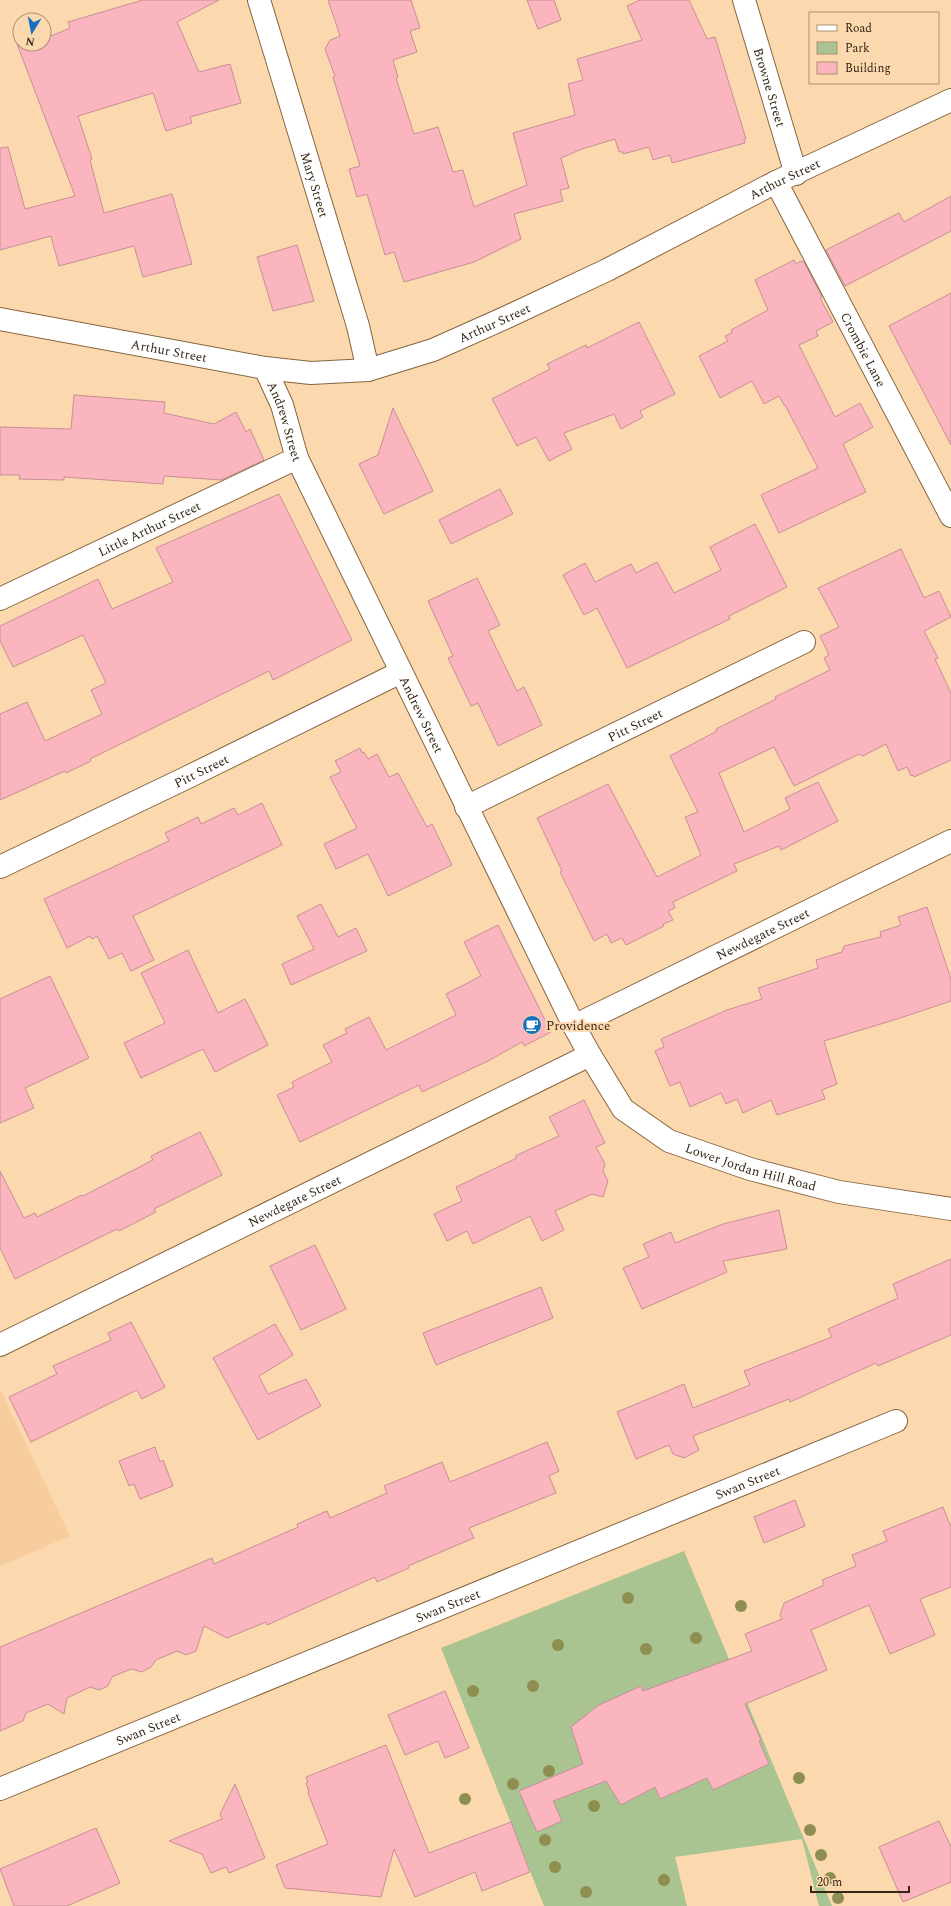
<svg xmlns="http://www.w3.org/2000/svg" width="951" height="1906" font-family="Spectral,serif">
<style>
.built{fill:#f7cd9d}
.green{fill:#a9c391}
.building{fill:#fab5be;stroke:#c78f97}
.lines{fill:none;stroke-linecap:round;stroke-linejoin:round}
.minor-casing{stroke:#86653f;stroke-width:24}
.minor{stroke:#fff;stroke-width:22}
.tree{fill:#8d8e50}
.labels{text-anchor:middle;stroke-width:4;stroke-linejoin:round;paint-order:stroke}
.street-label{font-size:13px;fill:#342716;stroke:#fcd8ae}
.poi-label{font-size:13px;fill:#342716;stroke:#fcd8ae;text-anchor:start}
</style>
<rect width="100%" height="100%" fill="#fcd8ae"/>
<!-- built -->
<polygon class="built" points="0,1389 70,1536 0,1566"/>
<!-- green -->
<polygon class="green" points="684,1551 832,1906 819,1906 802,1839 675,1857 687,1906 544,1906 441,1648"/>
<!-- building -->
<g class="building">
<polygon points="143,0 219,0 177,22 199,72 230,64 241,103 190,117 192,123 166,131 153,93 78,116 92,159 90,160 104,213 172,194 192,264 143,277 134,246 59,266 51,236 0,250 0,148 8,147 25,209 75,196 17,44 44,44 44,39 70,28 68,22"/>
<polygon points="328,0 411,0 420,28 410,31 417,52 393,60 398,77 396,78 414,134 438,127 453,172 463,170 474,207 527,185 513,133 575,115 568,84 583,80 577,59 642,40 627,6 640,0 689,0 707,39 715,37 746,139 744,139 745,143 672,163 670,155 653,160 649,147 623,154 623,152 619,152 615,139 582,149 561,158 569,188 560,190 563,201 514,214 521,239 474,262 404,282 394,252 385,255 367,194 357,197 349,169 360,166 333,77 335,76 325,49 330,40 340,36"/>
<polygon points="527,0 554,0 561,20 538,29"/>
<polygon points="951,196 951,231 845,286 826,250 899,213 904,222"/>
<polygon points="297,245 314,301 273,311 257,257"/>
<polygon points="794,260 796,264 801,261 804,262 822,297 820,298 833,322 816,331 818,336 799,345 835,417 860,403 873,427 843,444 866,492 779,533 761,495 818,468 785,405 784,405 779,396 764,404 752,381 720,398 699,356 728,341 725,336 732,333 731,330 768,310 755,280"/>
<polygon points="951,293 951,445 889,326"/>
<polygon points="639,322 675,394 640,411 643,417 621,429 614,414 564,433 572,449 549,461 536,437 517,446 492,399 550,369 547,364 586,345 587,348"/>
<polygon points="74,395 165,402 164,413 214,424 236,412 246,432 250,429 264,460 221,480 164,476 163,484 64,477 64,480 19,479 20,475 0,475 0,427 71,429"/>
<polygon points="393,408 433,491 384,514 359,464 378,455"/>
<polygon points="500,489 513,514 451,544 439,520"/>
<polygon points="279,494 352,640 273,680 269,671 90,759 91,761 66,773 65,771 0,800 0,714 27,702 45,741 102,714 91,690 106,683 83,635 13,667 0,641 0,626 98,579 112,609 173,582 156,548"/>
<polygon points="755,524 787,587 729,616 730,619 627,668 597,608 584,615 563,575 585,563 595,582 631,564 636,573 657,562 674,593 721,570 710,547"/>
<polygon points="901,549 924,598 939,591 951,617 924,631 938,658 935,659 951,693 951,760 914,777 913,775 911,776 907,767 898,771 886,744 863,756 859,754 794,786 774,747 719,773 744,832 790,809 785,798 818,782 838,821 781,850 779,846 734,864 737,871 673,902 675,908 668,911 673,920 663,924 664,926 626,945 622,938 611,943 607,934 594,941 560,872 562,871 537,818 608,784 657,877 701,855 685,817 698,812 670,756 717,731 716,729 776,699 775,697 830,670 824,658 829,655 820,636 839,627 818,588"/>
<polygon points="477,578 500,625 488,631 517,691 524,687 542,725 498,746 478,703 471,706 448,658 453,656 428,601"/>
<polygon points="360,748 362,753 364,752 368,759 377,754 389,777 398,773 427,827 432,824 452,865 388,896 368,854 336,869 324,844 357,828 330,777 341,772 335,761"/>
<polygon points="262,803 282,845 133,916 154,960 131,971 122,953 109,959 97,936 92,939 90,936 67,948 44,899 169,841 165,833 198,817 201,824 234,808 238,815"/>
<polygon points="321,904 338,937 356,928 367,951 291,985 282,964 314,949 297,916"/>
<polygon points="927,907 951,979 951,1001 894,1020 824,1041 837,1084 822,1090 825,1099 777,1115 771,1100 743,1113 737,1099 726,1104 721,1093 690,1107 680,1082 670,1086 655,1051 664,1047 661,1039 727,1010 762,999 758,988 818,968 816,960 842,952 844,946 881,937 880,932 901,925 898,917"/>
<polygon points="498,925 551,1032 524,1046 522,1042 488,1061 422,1092 419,1085 300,1142 277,1095 294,1087 292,1082 332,1062 323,1045 347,1033 345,1029 369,1017 386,1050 456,1015 446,994 481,976 464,942"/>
<polygon points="188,950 218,1013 245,999 268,1045 215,1072 203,1049 141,1078 124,1043 165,1023 141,973"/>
<polygon points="50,976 89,1058 25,1088 34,1108 0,1123 0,999"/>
<polygon points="584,1100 605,1143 596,1147 605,1164 603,1171 608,1181 603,1197 592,1194 555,1211 564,1230 542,1241 530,1216 473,1244 467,1231 447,1241 434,1214 462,1201 456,1187 517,1158 515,1156 559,1136 549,1117"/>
<polygon points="200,1132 222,1175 154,1209 156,1212 119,1231 117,1229 15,1279 0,1248 0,1171 24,1218 35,1213 37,1217 82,1195 83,1196 153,1160 151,1156"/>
<polygon points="779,1210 787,1249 723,1261 727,1272 642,1309 623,1268 649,1257 643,1244 671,1232 675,1243 723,1224"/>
<polygon points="315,1245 346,1309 301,1330 270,1266"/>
<polygon points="951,1259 951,1335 878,1366 876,1363 790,1402 789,1399 693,1436 699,1450 684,1458 673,1454 669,1445 636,1459 617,1412 684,1384 693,1408 750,1385 744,1371 832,1337 828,1329 898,1298 893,1284"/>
<polygon points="541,1287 553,1318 436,1365 423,1333"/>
<polygon points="131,1322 165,1387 142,1399 137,1390 31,1442 9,1397 57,1374 53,1366 111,1340 108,1333"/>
<polygon points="275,1324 293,1355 259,1376 268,1394 306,1379 321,1406 258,1440 213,1358"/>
<polygon points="547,1442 559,1471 549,1476 556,1493 469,1528 474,1538 408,1566 409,1568 377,1582 375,1577 267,1625 266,1622 227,1638 204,1626 196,1651 186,1655 177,1651 156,1660 151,1667 142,1672 131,1669 112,1677 108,1686 99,1690 90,1687 67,1698 64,1714 48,1704 26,1713 23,1721 0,1731 0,1647 212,1558 214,1564 298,1527 297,1524 327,1511 330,1518 387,1493 384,1486 442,1462 450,1482"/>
<polygon points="155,1447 160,1462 163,1460 173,1486 140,1499 134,1484 129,1486 119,1461"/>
<polygon points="795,1500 805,1526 764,1543 754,1517"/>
<polygon points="943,1507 951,1527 951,1587 920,1599 935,1635 890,1654 869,1605 811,1630 827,1670 745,1704 761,1740 759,1741 769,1764 713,1790 707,1778 660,1799 655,1787 621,1805 606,1781 553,1801 562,1821 537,1832 519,1791 583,1764 571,1727 599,1705 641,1686 643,1691 752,1651 745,1634 782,1619 780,1615 784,1603 824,1585 822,1580 856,1566 852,1555 887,1541 883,1531"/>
<polygon points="445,1691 469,1748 445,1758 438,1741 405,1755 388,1715"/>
<polygon points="386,1745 429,1853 511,1822 530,1872 482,1891 475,1872 415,1897 394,1849 381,1897 285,1888 276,1865 328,1844 308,1793 309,1792 306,1783 308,1782 306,1777"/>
<polygon points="235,1784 265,1858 229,1873 226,1867 211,1873 202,1854 169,1841 222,1819 220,1814"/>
<polygon points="939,1821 951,1847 951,1882 903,1902 879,1847"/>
<polygon points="96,1828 120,1883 67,1906 14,1906 0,1869"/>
</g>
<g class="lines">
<defs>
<g id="minor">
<path id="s1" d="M259,0L358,326L368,370"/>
<path id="s2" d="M744,0L796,174"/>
<path id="s3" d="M776,182L951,516"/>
<path id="s4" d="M0,319L265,368L311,373L368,370L433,350L507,317L607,270L776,182L951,100"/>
<path id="s5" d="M265,368L282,405L297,458L574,1026L590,1055L623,1109L669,1141L750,1169L839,1192L951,1209"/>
<path id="s6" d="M0,599L297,458"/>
<path id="s7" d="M466,807L804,642"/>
<path id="s8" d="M0,867L188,777L401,672"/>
<path id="s9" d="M574,1026L951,841"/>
<path id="s10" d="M0,1345L590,1055"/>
<path id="s11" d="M0,1789L896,1421"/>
</g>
</defs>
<!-- minor casing -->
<use href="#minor" class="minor-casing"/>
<!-- minor -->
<use href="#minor" class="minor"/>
</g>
<!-- trees -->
<g class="tree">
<circle cx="628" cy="1598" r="6"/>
<circle cx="741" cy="1606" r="6"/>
<circle cx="696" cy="1638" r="6"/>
<circle cx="558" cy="1645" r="6"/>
<circle cx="646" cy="1649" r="6"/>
<circle cx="533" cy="1686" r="6"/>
<circle cx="473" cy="1691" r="6"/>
<circle cx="549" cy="1771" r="6"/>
<circle cx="799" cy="1778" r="6"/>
<circle cx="513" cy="1784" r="6"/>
<circle cx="465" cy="1799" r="6"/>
<circle cx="594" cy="1806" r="6"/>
<circle cx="810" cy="1830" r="6"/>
<circle cx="545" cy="1840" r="6"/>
<circle cx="821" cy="1855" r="6"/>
<circle cx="555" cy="1867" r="6"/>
<circle cx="830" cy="1878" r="6"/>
<circle cx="664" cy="1880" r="6"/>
<circle cx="586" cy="1892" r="6"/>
<circle cx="838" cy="1898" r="6"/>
</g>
<!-- icons -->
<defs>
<symbol id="cafe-disc" viewBox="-11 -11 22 22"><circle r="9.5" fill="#1570bd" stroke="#fcd8ae"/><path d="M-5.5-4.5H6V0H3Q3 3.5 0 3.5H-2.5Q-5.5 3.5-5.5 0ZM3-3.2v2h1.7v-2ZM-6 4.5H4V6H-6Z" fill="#fff"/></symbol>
</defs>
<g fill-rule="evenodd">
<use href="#cafe-disc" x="521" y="1014" width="22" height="22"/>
</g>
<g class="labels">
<!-- street labels -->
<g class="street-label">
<text dy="5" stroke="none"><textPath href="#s2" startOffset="91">Browne Street</textPath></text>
<text dy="5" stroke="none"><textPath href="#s4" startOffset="832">Arthur Street</textPath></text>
<text dy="5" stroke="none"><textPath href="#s1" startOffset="193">Mary Street</textPath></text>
<text dy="5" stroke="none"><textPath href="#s4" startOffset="508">Arthur Street</textPath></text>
<text dy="5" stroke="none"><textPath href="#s3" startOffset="189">Crombie Lane</textPath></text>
<text dy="5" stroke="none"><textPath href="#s4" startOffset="172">Arthur Street</textPath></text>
<text dy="5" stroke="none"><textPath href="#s5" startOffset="57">Andrew Street</textPath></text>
<text dy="5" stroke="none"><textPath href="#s6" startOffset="165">Little Arthur Street</textPath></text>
<text dy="5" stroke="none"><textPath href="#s5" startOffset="381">Andrew Street</textPath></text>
<text dy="5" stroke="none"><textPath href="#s7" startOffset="188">Pitt Street</textPath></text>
<text dy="5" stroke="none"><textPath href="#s8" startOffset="223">Pitt Street</textPath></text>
<text dy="5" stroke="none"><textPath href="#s9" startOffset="210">Newdegate Street</textPath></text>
<text dy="5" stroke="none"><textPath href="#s5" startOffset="966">Lower Jordan Hill Road</textPath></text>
<text dy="5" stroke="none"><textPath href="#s10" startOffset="328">Newdegate Street</textPath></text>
<text dy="5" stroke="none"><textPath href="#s11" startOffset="808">Swan Street</textPath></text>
<text dy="5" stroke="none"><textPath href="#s11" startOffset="484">Swan Street</textPath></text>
<text dy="5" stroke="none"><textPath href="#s11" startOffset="160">Swan Street</textPath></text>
</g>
<!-- poi labels -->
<g class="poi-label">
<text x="546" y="1030">Providence</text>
</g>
</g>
<!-- legend -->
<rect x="809" y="12" width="130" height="72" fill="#fcd8ae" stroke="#ac9171"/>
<rect x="817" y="25" width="20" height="6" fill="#ffffff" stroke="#ac9171"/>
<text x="845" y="32" font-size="12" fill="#342716">Road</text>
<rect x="817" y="42" width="20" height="12" fill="#a9c391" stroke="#ac9171"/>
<text x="845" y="52" font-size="12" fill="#342716">Park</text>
<rect x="817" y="62" width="20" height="12" fill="#fab5be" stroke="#ac9171"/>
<text x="845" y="72" font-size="12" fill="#342716">Building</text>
<!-- north arrow -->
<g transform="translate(32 32) rotate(190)"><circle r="19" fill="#fcd8ae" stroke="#ac9171"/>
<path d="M0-3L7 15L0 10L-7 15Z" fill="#1570bd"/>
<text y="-6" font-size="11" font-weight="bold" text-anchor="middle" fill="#342716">N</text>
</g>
<!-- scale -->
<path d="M811 1886v6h98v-6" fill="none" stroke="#342716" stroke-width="2"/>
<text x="817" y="1886" font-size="12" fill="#342716" stroke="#fcd8ae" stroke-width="3" paint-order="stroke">20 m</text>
</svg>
